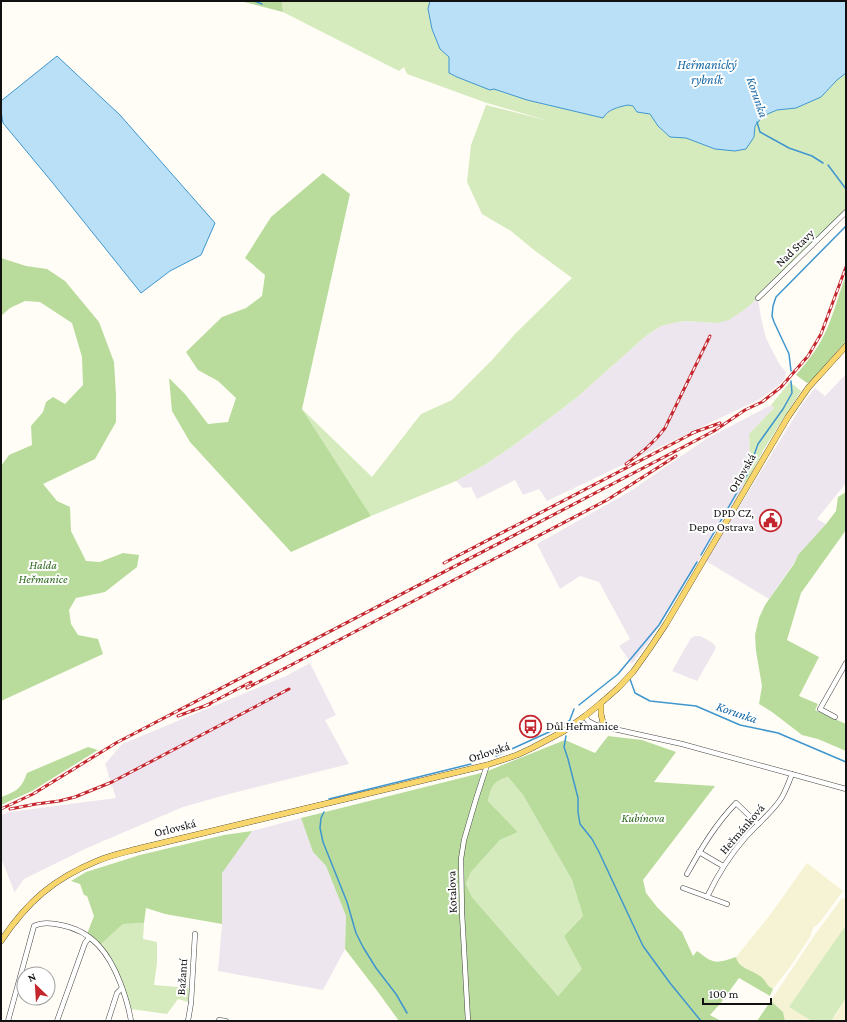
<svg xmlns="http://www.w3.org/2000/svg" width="847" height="1022" font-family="'Crimson Pro',serif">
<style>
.industrial{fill:#eee6ef}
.farmland{fill:#f6f3d4}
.green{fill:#d5ebbd}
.forest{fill:#b9dc9c;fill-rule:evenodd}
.water{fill:#b9e0f7;stroke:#3f96cf}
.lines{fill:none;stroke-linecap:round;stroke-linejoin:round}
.stream{stroke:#3f96cf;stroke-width:1.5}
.minor-casing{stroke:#444;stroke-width:5.5}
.major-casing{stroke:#222;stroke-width:6}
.minor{stroke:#fff;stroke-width:4.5}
.major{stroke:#f9d66b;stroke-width:5.5}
.rail-casing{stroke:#c4262e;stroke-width:3}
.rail{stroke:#fff;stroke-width:1.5;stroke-dasharray:4.5;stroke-linecap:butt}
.labels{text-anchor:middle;stroke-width:4;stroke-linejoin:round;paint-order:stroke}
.street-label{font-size:12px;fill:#111;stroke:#fff}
.poi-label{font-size:12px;fill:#111;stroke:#fff;text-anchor:end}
.park-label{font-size:12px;font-style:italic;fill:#2f6b1f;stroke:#fff}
.water-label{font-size:13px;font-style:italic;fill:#1768a6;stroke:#fff}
</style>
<rect width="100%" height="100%" fill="#fffdf5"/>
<!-- industrial -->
<g class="industrial">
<polygon points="758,298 761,318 766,338 772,350 780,365 786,372 785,378 779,385 760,399 547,501 539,489 523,495 515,480 477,499 471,487 463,488 456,481 486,464 510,448 575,399 647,335 661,326 673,323 685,321 717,323 744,310"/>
<polygon points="846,374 846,483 817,519 826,524 798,555 794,563 769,599 706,561 803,403 815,388 825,396"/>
<polygon points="771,405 774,408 749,434 750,456 740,481 745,485 650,640 632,664 619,646 630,639 599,582 580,576 560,589 537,544 629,492 706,439"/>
<polygon points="695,636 700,636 706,639 714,644 716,648 697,681 672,671 691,638"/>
<polygon points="310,663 336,715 325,720 349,764 229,794 183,807 87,848 24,879 14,893 14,891 1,858 1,815 9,812 116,798 105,764 122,744 286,676"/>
<polygon points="301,818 313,852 326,866 346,916 345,949 323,990 218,971 222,924 222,872 252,831"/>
</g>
<!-- farmland -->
<g class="farmland">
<polygon points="807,863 843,891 820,922 813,928 810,937 790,967 773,989 768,987 761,977 745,968 736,961 736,957 770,915"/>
<polygon points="842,898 846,899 846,925 790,1007 812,1021 785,1021 783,1012 773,1003 771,1001 772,999 814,936"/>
<polygon points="846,998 846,1021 831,1021 837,1013"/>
</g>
<!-- green -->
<g class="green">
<path d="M282,1H430L428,9L432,29L440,49L449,57L450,70L494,89L527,100L603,118C608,110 619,107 627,104L633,106L637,112L650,114L658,126L670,137L686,138L715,149L735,151L754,137L755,126L763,116L777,110L796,108L821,97L837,80L846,73V212L758,298L744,310L729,320L717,323L685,321L673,323L661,326L647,335L575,399L510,448L486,464L456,481L371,516L302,409L372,477L421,414L452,400L492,360L515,334L572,278L534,250L511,231L482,214L467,182L471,145L486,105L549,121L487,103L407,74L404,67L399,71L283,12Z"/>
<polygon points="790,382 801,391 764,449 745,485 740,481 750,456 749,434 774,408 771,405"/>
<path d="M508,777L523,795L572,880L583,916L564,936L583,969L558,996L472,897L466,882L471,872L500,840L518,832L488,801C491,787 493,781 508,777Z"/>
<polygon points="144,923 143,939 157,942 157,963 154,985 190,988 188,1002 178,999 167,1014 131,1009 121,978 111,958 100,945 123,924"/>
<polygon points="846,925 846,998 831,1021 812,1021 789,1007"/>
</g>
<!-- forest -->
<g class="forest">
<polygon points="240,1 282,1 283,12"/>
<polygon points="323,173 350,194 302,409 371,516 291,552 190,442 172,411 169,378 185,394 208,424 228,422 236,398 218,381 198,370 186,352 222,317 246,308 262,296 265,275 245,258 271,217"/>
<polygon points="1,258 26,266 47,269 65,281 99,322 114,362 116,395 116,422 95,459 43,484 57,501 70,507 71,531 86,561 100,562 123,553 139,555 137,567 105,592 76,598 69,610 71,624 78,635 98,639 103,654 1,701 1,466 9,455 32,445 31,426 43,412 46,402 53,397 65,404 83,385 82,357 72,323 40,302 25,301 10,308 1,316"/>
<path d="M846,275V341L810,382L807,383L796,375C806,363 816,351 823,337C833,318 838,295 846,275Z"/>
<polygon points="846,492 846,530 801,593 787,640 819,657 799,696 818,704 815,710 846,724 846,751 818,739 802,735 772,712 759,704 762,686 756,651 755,635 759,618 765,605 794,564 798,555 826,524 836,511 838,497"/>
<path d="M608,736L642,740L676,752L654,782L715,786L643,880L646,893L657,907L682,932L693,956L697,951C714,964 715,964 736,957C738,968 752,970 760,976C766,980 766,986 773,989L770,996L739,978L720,1004L710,1015L721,1021H399L378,992L345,949L346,916L326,866L313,852L301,818L485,772L565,740L595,753ZM508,777L523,795L572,880L583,916L564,936L582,969L558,996L472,897L466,883L471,872L500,840L518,832L488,801C491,787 493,781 508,777Z"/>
<path d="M88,747L98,750L32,791L1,805V797C17,791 21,789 27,773Z"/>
<polygon points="252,831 222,873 222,924 165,914 146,908 144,923 123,924 100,945 87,934 94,916 87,896 84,895 80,884 71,881 86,872 140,855 224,835"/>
<polygon points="772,999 771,1001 773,1003 783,1012 785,1021 757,1021"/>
</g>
<!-- water -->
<g class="water">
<path d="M430,1H846V73L837,80L821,97L796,108L777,110L763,116L755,126L754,137L746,149L735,151L715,149L686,138L670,137L658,126L650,114L637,112L633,106L628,105C619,107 608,109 603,118L527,100L494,89L490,90L457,77L449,73V57L440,49L432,29L428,9Z"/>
<polygon points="57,56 120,115 215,223 201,255 170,271 141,293 52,182 3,123 1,111 1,101"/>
</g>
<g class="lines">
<!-- stream -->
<g class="stream">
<polyline points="254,1 262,4"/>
<polyline points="757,122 760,132 789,148 812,156 823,163"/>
<polyline points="828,165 846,189"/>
<polyline points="791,371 789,354 774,322 772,316 773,306 776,297 846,226"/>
<polyline points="701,555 747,475 758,444 783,409 792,393 791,381"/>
<polyline points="630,679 635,693 650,701 696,706 740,725 778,733 846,762"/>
<polyline points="579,705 618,674 659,625 697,562"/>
<polyline points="568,725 574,709"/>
<polyline points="566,736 564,747 568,759 578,798 578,812 580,824 592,839 599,852 643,946 670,983 701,1021"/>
<polyline points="496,756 549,732 569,721"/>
<polyline points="329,799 471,764"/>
<polyline points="324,812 321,818 320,828 323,842 347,902 356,933 363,947 376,968 396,994 407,1013"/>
</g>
<defs>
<g id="minor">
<polyline points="758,298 846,212"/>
<polyline points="585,716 588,721 596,725 682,744 846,789"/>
<polyline points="835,717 820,709 846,663"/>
<polyline points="699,852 723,866"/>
<path d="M687,874C702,847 715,825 736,803L758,824"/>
<polyline points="683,888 727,904"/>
<path d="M707,897C717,876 729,856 745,838C756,825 774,811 782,797C786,790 789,782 792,774"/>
<polyline points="219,1020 226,1021"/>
<path d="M8,1021L34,926C42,922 52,923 61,925C93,931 109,954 120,982C125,995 129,1008 131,1021"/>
<polyline points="57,1021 85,943 89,938"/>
<polyline points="108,1021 117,993 122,988"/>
<polyline points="188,1021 191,1003 195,934"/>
<polyline points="468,1021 462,913 461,859 464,840 476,799 487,765"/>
</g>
<g id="major">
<polyline points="601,703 601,714 604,727"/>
<path d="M1,941C27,902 53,879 97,861C111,855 126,852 141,848L487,765L517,755L532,748L564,731L585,716L601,703L618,688L633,672L650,648L666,624L788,417L808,388L846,346"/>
</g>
</defs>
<!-- minor casing -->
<use href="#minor" class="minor-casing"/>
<!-- major casing -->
<use href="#major" class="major-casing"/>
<!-- minor -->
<use href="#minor" class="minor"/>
<!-- major -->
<use href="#major" class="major"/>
<defs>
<g id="rail">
<polyline points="692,433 720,423"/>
<path d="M626,464C641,453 654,443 665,428L710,336"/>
<polyline points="444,563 697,431"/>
<polyline points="247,688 607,500 676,456"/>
<polyline points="205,706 251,682"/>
<polyline points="178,716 210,704"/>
<polyline points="1,809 33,794 116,743 714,431 745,410 762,402 781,387 808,356 821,334 846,267"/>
<polyline points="10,809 36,804 59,801 75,797 112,782 289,689"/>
</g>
</defs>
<!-- rail casing -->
<use href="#rail" class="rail-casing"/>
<!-- rail -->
<use href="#rail" class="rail"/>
</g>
<!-- icons -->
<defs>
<symbol id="civic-ring" viewBox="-11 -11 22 22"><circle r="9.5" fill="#fff" stroke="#c4262e" stroke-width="1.5"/><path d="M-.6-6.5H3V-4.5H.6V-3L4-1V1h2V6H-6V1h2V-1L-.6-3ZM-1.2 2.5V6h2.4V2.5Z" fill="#c4262e"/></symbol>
<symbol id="bus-ring" viewBox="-11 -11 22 22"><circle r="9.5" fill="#fff" stroke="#c4262e" stroke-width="1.5"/><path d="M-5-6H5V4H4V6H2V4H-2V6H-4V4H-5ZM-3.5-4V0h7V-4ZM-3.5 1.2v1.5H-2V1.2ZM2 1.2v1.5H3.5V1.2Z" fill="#c4262e"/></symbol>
</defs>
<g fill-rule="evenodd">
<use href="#civic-ring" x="758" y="508" width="25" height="25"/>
<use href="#bus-ring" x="518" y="714" width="25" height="25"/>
</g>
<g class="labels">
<!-- street labels -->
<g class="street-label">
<text transform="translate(795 248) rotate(-44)" y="4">Nad Stavy</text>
<text transform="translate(742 473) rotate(-60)" y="4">Orlovská</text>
<text transform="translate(489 752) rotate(-18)" y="4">Orlovská</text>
<text transform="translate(175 828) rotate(-14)" y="4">Orlovská</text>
<text transform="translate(742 829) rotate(-49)" y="4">Heřmánková</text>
<text transform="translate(452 892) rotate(-92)" y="4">Kotalova</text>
<text transform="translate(182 977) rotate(-86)" y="4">Bažantí</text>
</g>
<!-- poi labels -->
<g class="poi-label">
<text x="754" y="517">DPD CZ,<tspan x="754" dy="14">Depo Ostrava</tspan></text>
<text x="546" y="730" text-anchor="start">Důl Heřmanice</text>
</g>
<!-- park labels -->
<g class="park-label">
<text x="43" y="569">Halda<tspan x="43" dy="14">Heřmanice</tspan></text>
<text x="643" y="822">Kubínova</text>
</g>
<!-- water labels -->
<g class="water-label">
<text x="707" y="69">Heřmanický<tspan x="707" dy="15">rybník</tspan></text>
<text transform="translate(758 97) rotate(71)" y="5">Korunka</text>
<text transform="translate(737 712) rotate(19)" y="5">Korunka</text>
</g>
</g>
<!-- border -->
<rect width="847" height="1022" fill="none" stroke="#111111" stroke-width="4"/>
<!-- north arrow -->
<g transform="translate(36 986) rotate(335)"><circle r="19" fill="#ffffff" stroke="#a0a0a0"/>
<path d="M0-3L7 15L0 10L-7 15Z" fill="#c4262e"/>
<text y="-6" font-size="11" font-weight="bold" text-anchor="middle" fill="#111111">N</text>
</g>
<!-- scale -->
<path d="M703 998v6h68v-6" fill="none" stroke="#111111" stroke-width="2"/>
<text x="709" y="998" font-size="12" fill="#111111" stroke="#ffffff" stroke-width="3" paint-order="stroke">100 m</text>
</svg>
